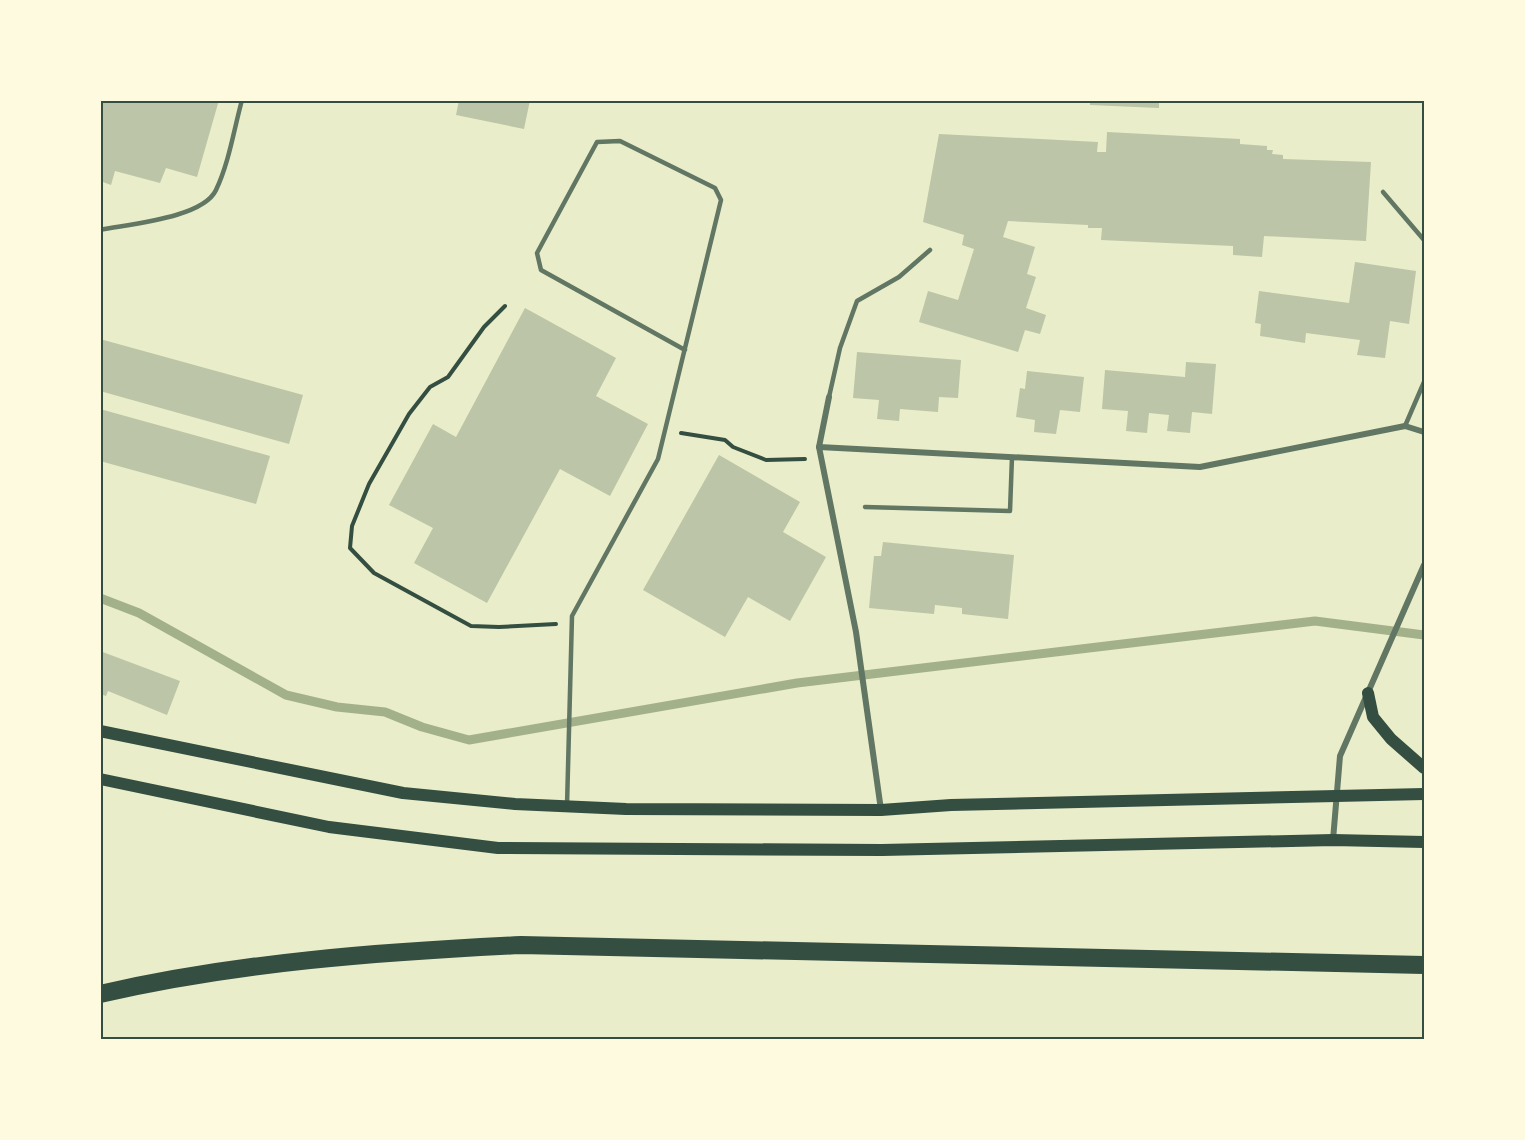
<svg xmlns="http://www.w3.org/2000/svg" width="1525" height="1140" font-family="'Exo 2',sans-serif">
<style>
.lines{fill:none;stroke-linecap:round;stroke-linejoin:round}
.stream{stroke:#a3b18a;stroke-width:9}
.building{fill:#bcc5a7}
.path{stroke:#344e41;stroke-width:4}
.service{stroke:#617663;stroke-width:4.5}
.minor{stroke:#617663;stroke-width:6}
.secondary{stroke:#344e41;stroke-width:12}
.motorway{stroke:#344e41;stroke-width:18}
.neatline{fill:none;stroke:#344e41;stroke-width:2}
</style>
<rect width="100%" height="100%" fill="#e9edc9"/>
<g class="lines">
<!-- stream -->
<polyline class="stream" points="100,598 139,613 286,695 337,707 385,712 422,727 469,740 797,683 1315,621 1424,635"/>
</g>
<!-- building -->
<g class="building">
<polygon points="100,100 219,100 197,177 166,168 160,183 115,171 111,185 100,181"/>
<polygon points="459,100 530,100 524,129 456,115"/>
<polygon points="1090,100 1159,100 1159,108 1090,105"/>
<polygon points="1107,132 1240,139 1240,144 1267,146 1267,150 1273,150 1272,154 1283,155 1283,159 1371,162 1366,241 1264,236 1262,257 1233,255 1233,246 1101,240 1102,228 1088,228 1088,225 1008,221 1003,237 1035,247 1027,274 1036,277 1026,308 1046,315 1040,334 1025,330 1018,352 919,322 928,291 958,300 974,249 962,245 964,235 923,222 939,134 1098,142 1097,152 1106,152"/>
<polygon points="1355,262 1416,271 1409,324 1390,321 1385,358 1357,355 1360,340 1306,333 1305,343 1260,336 1261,324 1255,323 1259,291 1349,303"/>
<polygon points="525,308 616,358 596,396 648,424 610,496 560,469 487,603 414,563 433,528 389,505 433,424 456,437"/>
<polygon points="100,339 303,395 289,444 100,391"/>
<polygon points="857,352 961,360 958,398 939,397 938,412 900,409 899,421 877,419 879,400 853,398"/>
<polygon points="1186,362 1216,364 1212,414 1192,412 1190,433 1167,431 1169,415 1149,413 1147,433 1126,431 1128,411 1102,409 1105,370 1185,377"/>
<polygon points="1027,371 1084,377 1080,412 1060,410 1056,434 1034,432 1035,420 1016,417 1020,388 1025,389"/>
<polygon points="100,409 270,456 256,504 100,461"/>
<polygon points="719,455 800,502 783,532 826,557 790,621 748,597 725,637 643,590"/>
<polygon points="883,542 1014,555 1008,619 962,614 962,608 935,605 934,614 869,608 874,556 881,556"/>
<polygon points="100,651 180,681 167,715 108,691 106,696 100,694"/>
</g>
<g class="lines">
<!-- path -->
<g class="path">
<polyline points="505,306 484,327 448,377 430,387 409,414 369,484 352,526 350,548 374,573 471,626 499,627 556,624"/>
<polyline points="681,433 725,440 733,447 766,460 805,459"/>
</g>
<!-- service -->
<g class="service">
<polyline points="1383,192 1424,240"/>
<path d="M100,230C129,224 203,218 216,190C229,163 234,129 242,100"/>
<polyline points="829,397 840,348 857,301 899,277 930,250"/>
<polyline points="1405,426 1424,382"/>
<polyline points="865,507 1010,511 1012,457"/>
<polyline points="567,806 572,616 658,459 721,200 715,188 620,141 597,142 537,253 541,270 685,350"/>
</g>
<!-- minor -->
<g class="minor">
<polyline points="829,397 819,447 1200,467 1405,426 1424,432"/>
<polyline points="819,447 856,632 881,810"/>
<polyline points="1333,840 1340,756 1424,565"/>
</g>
<!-- secondary -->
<g class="secondary">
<polyline points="1368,693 1373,717 1391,739 1424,768"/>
<polyline points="100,731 403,793 515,804 626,809 881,810 951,805 1424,794"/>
<polyline points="100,779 329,827 498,848 882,850 1333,840 1424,842"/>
</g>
<!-- motorway -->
<path class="motorway" d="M100,994C239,962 380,952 521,945L1424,965"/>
</g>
<!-- border -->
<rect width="1525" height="1140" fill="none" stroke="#fefae0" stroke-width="204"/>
<rect x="102" y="102" width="1321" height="936" class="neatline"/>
</svg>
